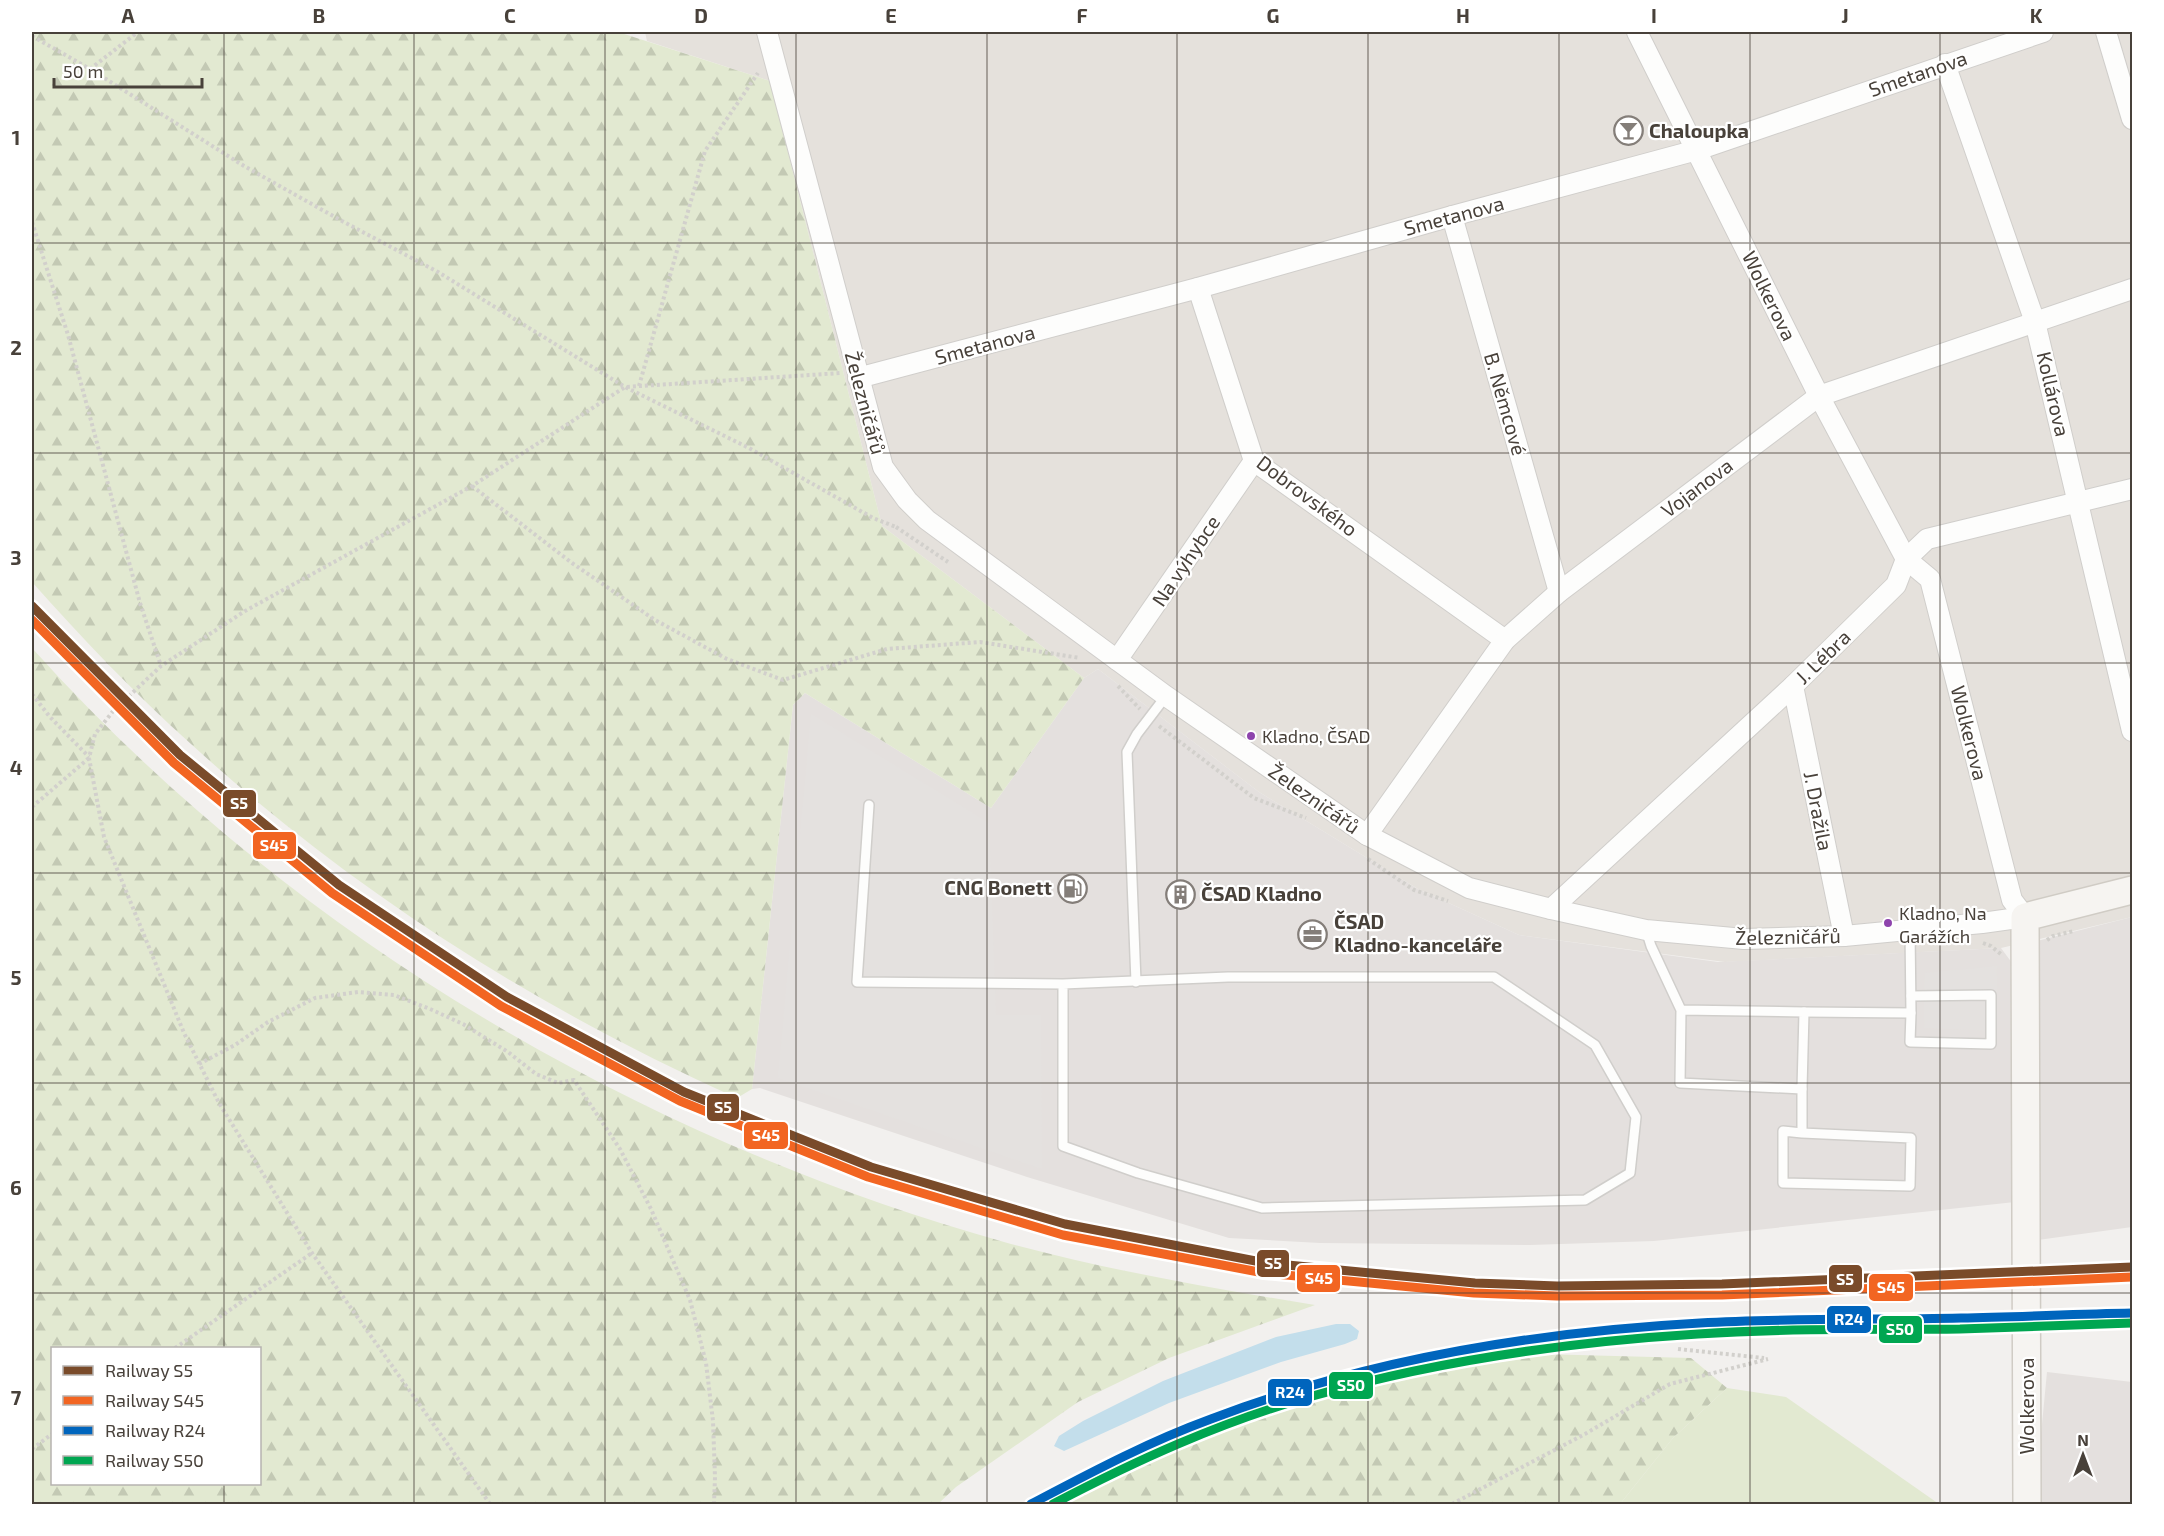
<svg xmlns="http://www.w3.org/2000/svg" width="2164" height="1536" font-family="'Exo 2',sans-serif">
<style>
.residential{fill:#e5e1dc}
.industrial{fill:#e4e0de}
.forest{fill:url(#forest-firs);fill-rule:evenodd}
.green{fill:#e2e9d1}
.parking{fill:#e4e1df}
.water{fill:#c3deeb}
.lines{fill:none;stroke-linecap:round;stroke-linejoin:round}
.lane-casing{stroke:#d0cecb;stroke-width:12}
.street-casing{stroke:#d0cecb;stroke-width:22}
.secondary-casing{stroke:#d0ccc5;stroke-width:30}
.path{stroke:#d2d0cc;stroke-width:4;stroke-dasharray:3 3;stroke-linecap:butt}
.lane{stroke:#fdfdfc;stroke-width:9}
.street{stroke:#fdfdfc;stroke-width:20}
.secondary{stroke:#f6f4f1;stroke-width:27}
.rail-1-casing{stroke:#fff;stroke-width:14}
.rail-2-casing{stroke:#fff;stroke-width:14}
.rail-3-casing{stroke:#fff;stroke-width:14}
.rail-4-casing{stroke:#fff;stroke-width:14}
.rail-1{stroke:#7a4b2a;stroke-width:9}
.rail-2{stroke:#f26522;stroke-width:9}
.rail-3{stroke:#0065bd;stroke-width:9}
.rail-4{stroke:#00a651;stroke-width:9}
.grid{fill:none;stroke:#48413a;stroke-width:1.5;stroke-opacity:0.55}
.bus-dot{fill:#8e44ad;stroke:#fff;stroke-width:2}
.labels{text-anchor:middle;stroke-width:4.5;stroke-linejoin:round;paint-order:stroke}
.bus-label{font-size:18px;fill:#48413a;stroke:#fff;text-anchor:start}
.street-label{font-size:20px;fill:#48413a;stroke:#fff}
.poi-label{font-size:20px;font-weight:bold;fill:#48413a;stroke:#fff;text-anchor:start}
.line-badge{stroke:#fff;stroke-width:2}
.badge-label{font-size:16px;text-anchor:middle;font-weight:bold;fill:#fff}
.neatline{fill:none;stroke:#48413a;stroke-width:2}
.grid-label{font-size:20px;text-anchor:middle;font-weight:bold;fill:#48413a}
</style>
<defs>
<pattern id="forest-firs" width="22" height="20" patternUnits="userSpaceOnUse" patternTransform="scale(1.5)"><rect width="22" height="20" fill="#e2e9d1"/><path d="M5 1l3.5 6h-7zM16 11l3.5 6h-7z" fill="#c3c9b4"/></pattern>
</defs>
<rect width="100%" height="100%" fill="#f2f0ee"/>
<!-- residential -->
<polygon class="residential" points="645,32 2132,32 2132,917 2001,948 1725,962 1519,935 1418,889 1259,792 1098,669 1084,678 882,526 770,81 647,41"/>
<!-- industrial -->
<g class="industrial">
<polygon points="1098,669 1259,792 1418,889 1519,935 1718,962 2001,948 2015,967 2015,1202 1654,1241 1530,1245 1320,1243 1229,1238 1027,1177 760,1088 752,1089 793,705 805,693 991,808 1084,678"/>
<polygon points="2132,917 2132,1227 2038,1240 2033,942"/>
<polygon points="2047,1372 2132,1382 2132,1504 2041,1504 2040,1445"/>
</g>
<!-- forest -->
<g class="forest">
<path d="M32,32H618L770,81L882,526L1084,678L991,808L805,693L793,705L752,1089L737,1098C538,1009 352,891 191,744C134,693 82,638 32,582Z"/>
<path d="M32,648C289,934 635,1138 1004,1242C1106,1270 1211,1288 1315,1305L1169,1358L1078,1402L956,1487L938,1504H32ZM52,1348H260V1484H52Z"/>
<polygon points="1540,1354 1691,1358 1727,1388 1673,1438 1620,1504 1061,1504 1143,1462 1244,1422 1301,1403 1390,1381 1473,1363"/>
</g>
<!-- green -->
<polygon class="green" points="1727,1388 1786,1397 1939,1504 1620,1504 1673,1438"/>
<!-- parking -->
<g class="parking">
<polygon points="811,714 989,823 996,1015 1041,1015 1042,1169 778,1078"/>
<polygon points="1997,966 1996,1031 1924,1028 1925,973"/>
</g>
<!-- water -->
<polygon class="water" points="1336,1324 1350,1324 1359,1331 1357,1339 1345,1344 1281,1362 1169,1403 1064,1451 1054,1446 1059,1436 1083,1421 1163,1381 1276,1337"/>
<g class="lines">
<defs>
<g id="lane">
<polyline points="869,805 857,982 1063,984 1228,977 1494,977 1595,1045 1636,1117 1630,1173 1585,1200 1262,1208 1138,1173 1063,1146 1063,984"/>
<polyline points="1646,930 1651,946 1681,1010 1680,1083 1802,1089 1804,1012 1681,1010"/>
<polyline points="1136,982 1127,752 1137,734 1166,696"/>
<polyline points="1911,996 1991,995 1991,1044 1910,1042 1911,1013"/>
<polyline points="1804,1012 1911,1013 1910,930"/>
<polyline points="1802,1089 1802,1133 1911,1138 1910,1186 1783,1183 1783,1131 1802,1133"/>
</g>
<g id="street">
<polyline points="767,32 883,467 907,500 927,520 1166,696 1367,835 1469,888 1551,909 1646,930 1744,939 1844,936 1982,923 2025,917"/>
<polyline points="1637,32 1819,396 1906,559 1930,579 2012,900 2025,917"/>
<polyline points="2106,32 2132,119"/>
<polyline points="1945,64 2035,322 2132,731"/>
<polyline points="1452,216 1559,592"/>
<polyline points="1198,288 1254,461 1505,640"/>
<polyline points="858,378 1198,288 1452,216 1697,150 2043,32"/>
<polyline points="1117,660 1254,461"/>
<polyline points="1793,686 1844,936"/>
<polyline points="1367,835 1505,640 1559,592 1819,396 2132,289"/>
<polyline points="1551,909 1793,686 1896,585 1906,559 1927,539 2132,489"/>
</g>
<polyline id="secondary" points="2027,1504 2025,917 2132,890"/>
</defs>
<!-- lane casing -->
<use href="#lane" class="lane-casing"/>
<!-- street casing -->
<use href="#street" class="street-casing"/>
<!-- secondary casing -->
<use href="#secondary" class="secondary-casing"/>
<!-- path -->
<g class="path">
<polyline points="32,36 90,69 244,166 342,221 438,272 625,387 749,448 873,518 896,527"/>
<polyline points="90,69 138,32"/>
<polyline points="32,222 68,335 140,603 161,666"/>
<polyline points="639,386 705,151 758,73"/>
<polyline points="472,486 572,563 655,620 727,659 783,680 887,649 980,642 1080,658"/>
<polyline points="896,527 948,562"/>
<polyline points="1118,686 1140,709"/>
<polyline points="32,694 50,717 89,757"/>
<polyline points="1159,726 1254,798 1306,818"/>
<polyline points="32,807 89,758"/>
<polyline points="1368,859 1414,890 1448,901"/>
<polyline points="2047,940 2053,936 2074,931"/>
<polyline points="1983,943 1991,946 2002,955"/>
<polyline points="199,1064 235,1045 268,1022 315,998 358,992 394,995 430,1009 463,1024 508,1052 536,1074 558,1083 574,1080 620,1149 651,1209 690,1300 706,1363 713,1421 715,1477 714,1504"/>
<polyline points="175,1348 312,1253"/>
<polyline points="1678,1349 1764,1358"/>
<polyline points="32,1449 52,1434"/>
<polyline points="490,1504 312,1253 219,1103 184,1033 104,837 89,758 95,734 114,710 161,666 245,611 472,486 625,387 841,373"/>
<polyline points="1452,1504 1585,1434 1670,1384 1768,1359"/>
</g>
<!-- lane -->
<use href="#lane" class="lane"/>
<!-- street -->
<use href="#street" class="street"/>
<!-- secondary -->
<use href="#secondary" class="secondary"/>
<defs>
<polyline id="rail-1" points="32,606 180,755 339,885 507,997 684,1092 871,1167 1065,1224 1266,1263 1475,1283 1557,1286 1722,1284 2132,1267"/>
<polyline id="rail-2" points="32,620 174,763 332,893 501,1006 680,1101 868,1177 1063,1235 1264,1273 1474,1293 1557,1296 1722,1295 2132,1277"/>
<path id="rail-3" d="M1031,1504C1090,1473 1148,1442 1211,1419C1366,1360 1535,1332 1700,1323C1787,1318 1874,1320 1961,1318C2018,1317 2075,1314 2132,1313"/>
<path id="rail-4" d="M1053,1504C1135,1461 1218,1423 1309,1397C1435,1361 1567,1342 1698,1334C1785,1328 1872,1330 1960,1329C2017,1327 2075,1325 2132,1323"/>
</defs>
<!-- rail-1 casing -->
<use href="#rail-1" class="rail-1-casing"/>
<!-- rail-2 casing -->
<use href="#rail-2" class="rail-2-casing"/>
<!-- rail-3 casing -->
<use href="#rail-3" class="rail-3-casing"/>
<!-- rail-4 casing -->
<use href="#rail-4" class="rail-4-casing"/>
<!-- rail-1 -->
<use href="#rail-1" class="rail-1"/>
<!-- rail-2 -->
<use href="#rail-2" class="rail-2"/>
<!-- rail-3 -->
<use href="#rail-3" class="rail-3"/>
<!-- rail-4 -->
<use href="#rail-4" class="rail-4"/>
</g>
<!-- grid -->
<path class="grid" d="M224,32V1348M414,32V1504M605,32V1504M796,32V1504M987,32V1504M1177,32V1504M1368,32V1504M1559,32V1504M1750,32V1504M1940,32V1504M32,243H2132M32,453H2132M32,663H2132M32,873H2132M32,1083H2132M32,1293H2132M224,1484V1504"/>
<!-- icons -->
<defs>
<symbol id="bar-ring" viewBox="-11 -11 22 22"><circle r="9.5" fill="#fff" stroke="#847e79" stroke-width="1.5"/><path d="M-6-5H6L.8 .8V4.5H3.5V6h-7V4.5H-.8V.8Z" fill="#847e79"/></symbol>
<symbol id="fuel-ring" viewBox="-11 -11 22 22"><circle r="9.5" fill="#fff" stroke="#847e79" stroke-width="1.5"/><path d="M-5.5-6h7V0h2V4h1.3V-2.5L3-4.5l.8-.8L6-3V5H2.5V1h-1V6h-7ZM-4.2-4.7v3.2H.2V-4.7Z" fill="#847e79"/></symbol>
<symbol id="building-ring" viewBox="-11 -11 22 22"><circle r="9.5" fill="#fff" stroke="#847e79" stroke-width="1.5"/><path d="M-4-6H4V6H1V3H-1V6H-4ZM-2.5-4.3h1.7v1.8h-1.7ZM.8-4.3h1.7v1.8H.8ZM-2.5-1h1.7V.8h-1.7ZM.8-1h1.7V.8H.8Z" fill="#847e79"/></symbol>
<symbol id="office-ring" viewBox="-11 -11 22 22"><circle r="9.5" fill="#fff" stroke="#847e79" stroke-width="1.5"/><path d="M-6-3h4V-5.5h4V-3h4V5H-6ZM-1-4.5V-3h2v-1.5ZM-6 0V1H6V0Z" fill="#847e79"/></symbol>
</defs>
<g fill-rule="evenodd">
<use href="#bar-ring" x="1612" y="114" width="33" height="33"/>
<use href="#fuel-ring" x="1056" y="872" width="33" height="33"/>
<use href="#building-ring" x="1164" y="878" width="33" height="33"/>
<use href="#office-ring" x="1296" y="918" width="33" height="33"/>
</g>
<!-- markers -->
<g class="bus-dot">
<circle cx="1251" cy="736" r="5"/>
<circle cx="1888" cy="923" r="5"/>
</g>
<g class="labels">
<!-- bus labels -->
<g class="bus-label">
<text x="1262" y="743">Kladno, ČSAD</text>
<text x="1899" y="920">Kladno, Na<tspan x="1899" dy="23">Garážích</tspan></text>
</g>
<!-- street labels -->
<g class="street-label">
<text transform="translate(1918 74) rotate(-19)" y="7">Smetanova</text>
<text transform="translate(1454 216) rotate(-15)" y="7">Smetanova</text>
<text transform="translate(1769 296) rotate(64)" y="7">Wolkerova</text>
<text transform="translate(985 345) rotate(-15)" y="7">Smetanova</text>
<text transform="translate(2053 394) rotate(77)" y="7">Kollárova</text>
<text transform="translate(865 403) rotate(75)" y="7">Železničářů</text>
<text transform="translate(1505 404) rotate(74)" y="7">B. Němcové</text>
<text transform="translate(1697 488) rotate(-37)" y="7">Vojanova</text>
<text transform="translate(1307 496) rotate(37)" y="7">Dobrovského</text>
<text transform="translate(1186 561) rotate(-56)" y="7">Na výhybce</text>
<text transform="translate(1823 657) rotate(-44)" y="7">J. Lébra</text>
<text transform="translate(1969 733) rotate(76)" y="7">Wolkerova</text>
<text transform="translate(1314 799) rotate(35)" y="7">Železničářů</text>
<text transform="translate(1818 811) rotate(79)" y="7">J. Dražila</text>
<text transform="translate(1788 937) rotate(-1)" y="7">Železničářů</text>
<text transform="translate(2027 1406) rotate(-90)" y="7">Wolkerova</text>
</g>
<!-- poi labels -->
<g class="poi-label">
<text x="1649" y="138">Chaloupka</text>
<text x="1052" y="895" text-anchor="end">CNG Bonett</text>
<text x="1201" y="901">ČSAD Kladno</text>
<text x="1334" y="929">ČSAD<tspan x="1334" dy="23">Kladno-kanceláře</tspan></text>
</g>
</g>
<g class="line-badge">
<rect x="222" y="789" width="35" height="29" rx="6" fill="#7a4b2a"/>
<rect x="252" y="831" width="45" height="29" rx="6" fill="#f26522"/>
<rect x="706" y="1093" width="34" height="29" rx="6" fill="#7a4b2a"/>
<rect x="743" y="1121" width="46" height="29" rx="6" fill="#f26522"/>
<rect x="1256" y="1249" width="34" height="29" rx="6" fill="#7a4b2a"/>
<rect x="1296" y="1264" width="45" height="29" rx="6" fill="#f26522"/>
<rect x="1828" y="1264" width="35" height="29" rx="6" fill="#7a4b2a"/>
<rect x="1868" y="1273" width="46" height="29" rx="6" fill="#f26522"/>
<rect x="1826" y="1305" width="46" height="29" rx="6" fill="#0065bd"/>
<rect x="1878" y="1315" width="45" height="29" rx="6" fill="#00a651"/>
<rect x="1328" y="1371" width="46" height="29" rx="6" fill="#00a651"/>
<rect x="1267" y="1378" width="46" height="29" rx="6" fill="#0065bd"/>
</g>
<g class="badge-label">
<text x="239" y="809">S5</text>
<text x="274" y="851">S45</text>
<text x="723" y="1113">S5</text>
<text x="766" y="1141">S45</text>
<text x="1273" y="1269">S5</text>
<text x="1319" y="1284">S45</text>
<text x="1845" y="1285">S5</text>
<text x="1891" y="1293">S45</text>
<text x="1849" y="1325">R24</text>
<text x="1900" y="1335">S50</text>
<text x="1351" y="1391">S50</text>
<text x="1290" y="1398">R24</text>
</g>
<!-- border -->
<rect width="2164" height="1536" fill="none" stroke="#ffffff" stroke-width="66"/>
<!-- legend -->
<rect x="51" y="1347" width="210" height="138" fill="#ffffff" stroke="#b6b3b0" stroke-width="1.5"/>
<rect x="63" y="1366" width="30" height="9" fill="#7a4b2a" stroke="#b6b3b0" stroke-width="1.5"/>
<text x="105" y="1377" font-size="18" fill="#48413a">Railway S5</text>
<rect x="63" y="1396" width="30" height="9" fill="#f26522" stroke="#b6b3b0" stroke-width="1.5"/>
<text x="105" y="1407" font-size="18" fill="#48413a">Railway S45</text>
<rect x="63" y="1426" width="30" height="9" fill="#0065bd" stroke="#b6b3b0" stroke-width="1.5"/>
<text x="105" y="1437" font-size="18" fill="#48413a">Railway R24</text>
<rect x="63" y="1456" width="30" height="9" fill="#00a651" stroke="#b6b3b0" stroke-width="1.5"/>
<text x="105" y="1467" font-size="18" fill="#48413a">Railway S50</text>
<!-- north arrow -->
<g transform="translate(2083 1455)" stroke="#ffffff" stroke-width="4.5" paint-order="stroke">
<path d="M0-4.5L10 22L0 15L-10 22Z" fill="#48413a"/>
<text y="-9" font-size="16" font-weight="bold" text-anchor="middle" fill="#48413a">N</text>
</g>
<!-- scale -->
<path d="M54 78v9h148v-9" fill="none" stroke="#48413a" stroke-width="3"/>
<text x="63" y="78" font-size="18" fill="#48413a" stroke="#ffffff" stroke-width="4.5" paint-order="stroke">50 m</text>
<rect x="33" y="33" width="2098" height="1470" class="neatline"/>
<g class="grid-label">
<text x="128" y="23">A</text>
<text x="319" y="23">B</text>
<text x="510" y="23">C</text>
<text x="701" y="23">D</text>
<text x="891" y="23">E</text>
<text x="1082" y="23">F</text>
<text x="1273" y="23">G</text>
<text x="1463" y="23">H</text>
<text x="1654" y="23">I</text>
<text x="1845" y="23">J</text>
<text x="2036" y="23">K</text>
<text x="16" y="145">1</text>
<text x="16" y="355">2</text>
<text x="16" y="565">3</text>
<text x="16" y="775">4</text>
<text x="16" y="985">5</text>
<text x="16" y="1195">6</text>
<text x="16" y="1405">7</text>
</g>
</svg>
